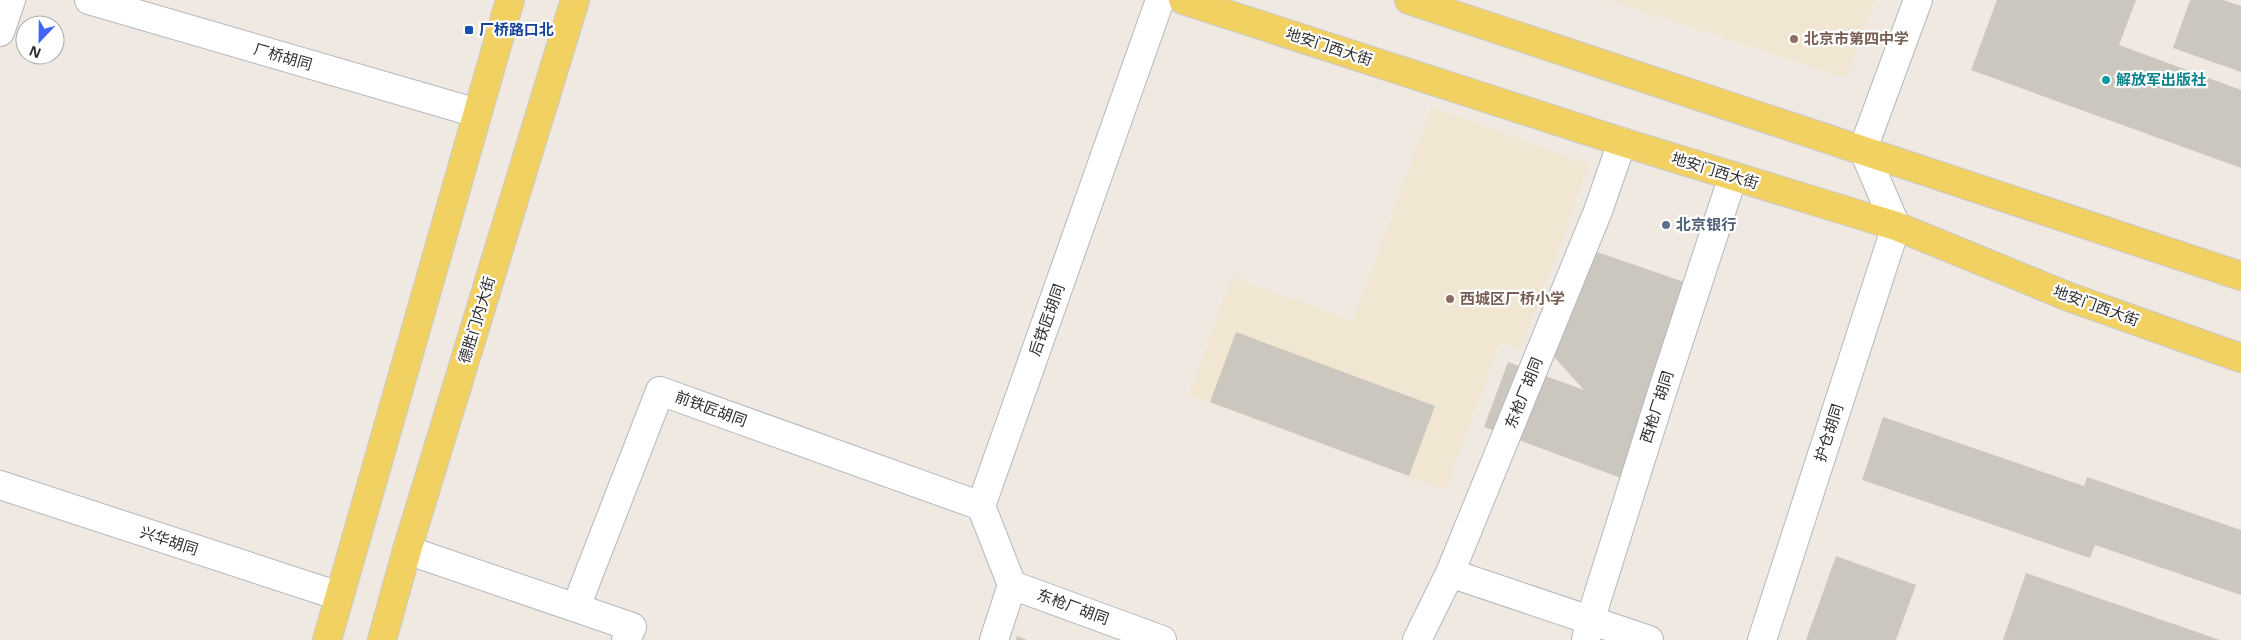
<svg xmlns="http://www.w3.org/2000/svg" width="2241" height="640" font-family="'Noto Sans','Noto Sans SC',sans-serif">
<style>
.education{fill:#f0e6d1}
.building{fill:#cbc7bf}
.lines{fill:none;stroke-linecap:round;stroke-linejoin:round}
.minor-casing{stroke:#b4b7c1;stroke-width:30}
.major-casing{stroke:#c9c9c9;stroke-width:30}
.minor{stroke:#fff;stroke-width:28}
.major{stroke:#f2d163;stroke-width:28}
.transit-dot{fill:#1a4fb4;stroke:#fff;stroke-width:2}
.education-dot{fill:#8d6e63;stroke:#fff;stroke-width:2}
.culture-dot{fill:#0f9aa8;stroke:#fff;stroke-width:2}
.service-dot{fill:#5c6f8a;stroke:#fff;stroke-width:2}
.labels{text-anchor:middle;stroke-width:4.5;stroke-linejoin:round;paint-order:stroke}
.transit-label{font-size:15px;font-weight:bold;fill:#164399;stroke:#fff;text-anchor:start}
.education-label{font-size:15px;font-weight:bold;fill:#785e54;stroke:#fff;text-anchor:start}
.street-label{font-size:15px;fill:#2e2e2e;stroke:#fff}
.culture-label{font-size:15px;font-weight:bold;fill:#0d838f;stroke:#fff;text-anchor:start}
.service-label{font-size:15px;font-weight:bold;fill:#4e5e75;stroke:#fff;text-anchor:start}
</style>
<rect width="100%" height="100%" fill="#efe9e1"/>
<!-- education -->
<g class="education">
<polygon points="1608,0 1875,0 1846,78"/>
<polygon points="1432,107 1589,165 1521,350 1500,342 1445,490 1189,395 1232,277 1353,321"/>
</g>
<!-- building -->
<g class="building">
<polygon points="1997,0 2136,0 2119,45 2241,90 2241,168 1971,70"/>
<polygon points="2190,0 2223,0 2241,6 2241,72 2173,48"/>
<polygon points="1574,244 1707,290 1672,392 1640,381 1663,389 1629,481 1484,427 1508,362 1584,390 1545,347"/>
<polygon points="1236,332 1435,406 1409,476 1210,402"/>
<polygon points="1883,417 2084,486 2087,477 2241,530 2241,595 2095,545 2090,558 1862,480"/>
<polygon points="1836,556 1916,585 1896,640 1806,640"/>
<polygon points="2026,573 2220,640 2003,640"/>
<polygon points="1017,636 1027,640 1016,640"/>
</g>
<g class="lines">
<defs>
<g id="minor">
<polyline points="89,0 477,113"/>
<polyline points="0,32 11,0"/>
<polyline points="0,485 339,596"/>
<polyline points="407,550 632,627 626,640"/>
<polyline points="1450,573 1649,640"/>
<polyline points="1012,585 1162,640"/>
<polyline points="576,607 660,391 981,506"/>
<polyline points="994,640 1012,585 981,506 1160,0"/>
<polyline points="1417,640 1450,573 1598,211 1622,142"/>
<polyline points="1586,640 1590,621 1663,389 1733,176"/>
<polyline points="1762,640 1896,226 1863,149 1918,0"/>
</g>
<g id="major">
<polyline points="1183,0 1622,142 1896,226 2069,297 2241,358"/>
<polyline points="1409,0 2241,276"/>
<polyline points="327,640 510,0"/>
<polyline points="382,640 407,550 575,0"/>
</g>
</defs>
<!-- minor casing -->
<use href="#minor" class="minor-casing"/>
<!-- major casing -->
<use href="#major" class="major-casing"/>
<!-- minor -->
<use href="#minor" class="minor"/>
<!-- major -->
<use href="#major" class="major"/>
</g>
<!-- markers -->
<rect class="transit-dot" x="464" y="25" width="10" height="10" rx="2.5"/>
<g class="education-dot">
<circle cx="1794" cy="39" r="5"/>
<circle cx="1450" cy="299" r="5"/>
</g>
<circle class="culture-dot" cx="2106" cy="80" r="5"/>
<circle class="service-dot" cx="1666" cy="225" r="5"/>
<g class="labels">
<!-- transit labels -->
<g class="transit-label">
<text x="479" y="35">厂桥路口北</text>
</g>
<!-- education labels -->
<g class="education-label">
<text x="1804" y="44">北京市第四中学</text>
<text x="1460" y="304">西城区厂桥小学</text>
</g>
<!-- street labels -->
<g class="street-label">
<text transform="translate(1329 47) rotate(18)" y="5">地安门西大街</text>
<text transform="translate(283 57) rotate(16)" y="5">厂桥胡同</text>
<text transform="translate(1715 171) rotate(17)" y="5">地安门西大街</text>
<text transform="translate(2096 306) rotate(20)" y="5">地安门西大街</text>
<text transform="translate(477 320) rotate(-73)" y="5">德胜门内大街</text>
<text transform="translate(1047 320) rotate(-70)" y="5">后铁匠胡同</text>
<text transform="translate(1524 393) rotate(-68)" y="5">东枪厂胡同</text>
<text transform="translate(1657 407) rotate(-72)" y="5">西枪厂胡同</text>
<text transform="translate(711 409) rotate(20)" y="5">前铁匠胡同</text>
<text transform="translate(1829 433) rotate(-72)" y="5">护仓胡同</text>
<text transform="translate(169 541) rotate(18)" y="5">兴华胡同</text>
<text transform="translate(1073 607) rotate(20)" y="5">东枪厂胡同</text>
</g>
<!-- culture labels -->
<g class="culture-label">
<text x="2116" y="85">解放军出版社</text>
</g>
<!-- service labels -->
<g class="service-label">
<text x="1676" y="230">北京银行</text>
</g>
</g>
<!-- north arrow -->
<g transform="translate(40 40) rotate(202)"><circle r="24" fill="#ffffff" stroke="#ababab"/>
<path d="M0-4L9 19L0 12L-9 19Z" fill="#4264fb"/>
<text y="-8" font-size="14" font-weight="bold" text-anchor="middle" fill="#2e2e2e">N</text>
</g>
</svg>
